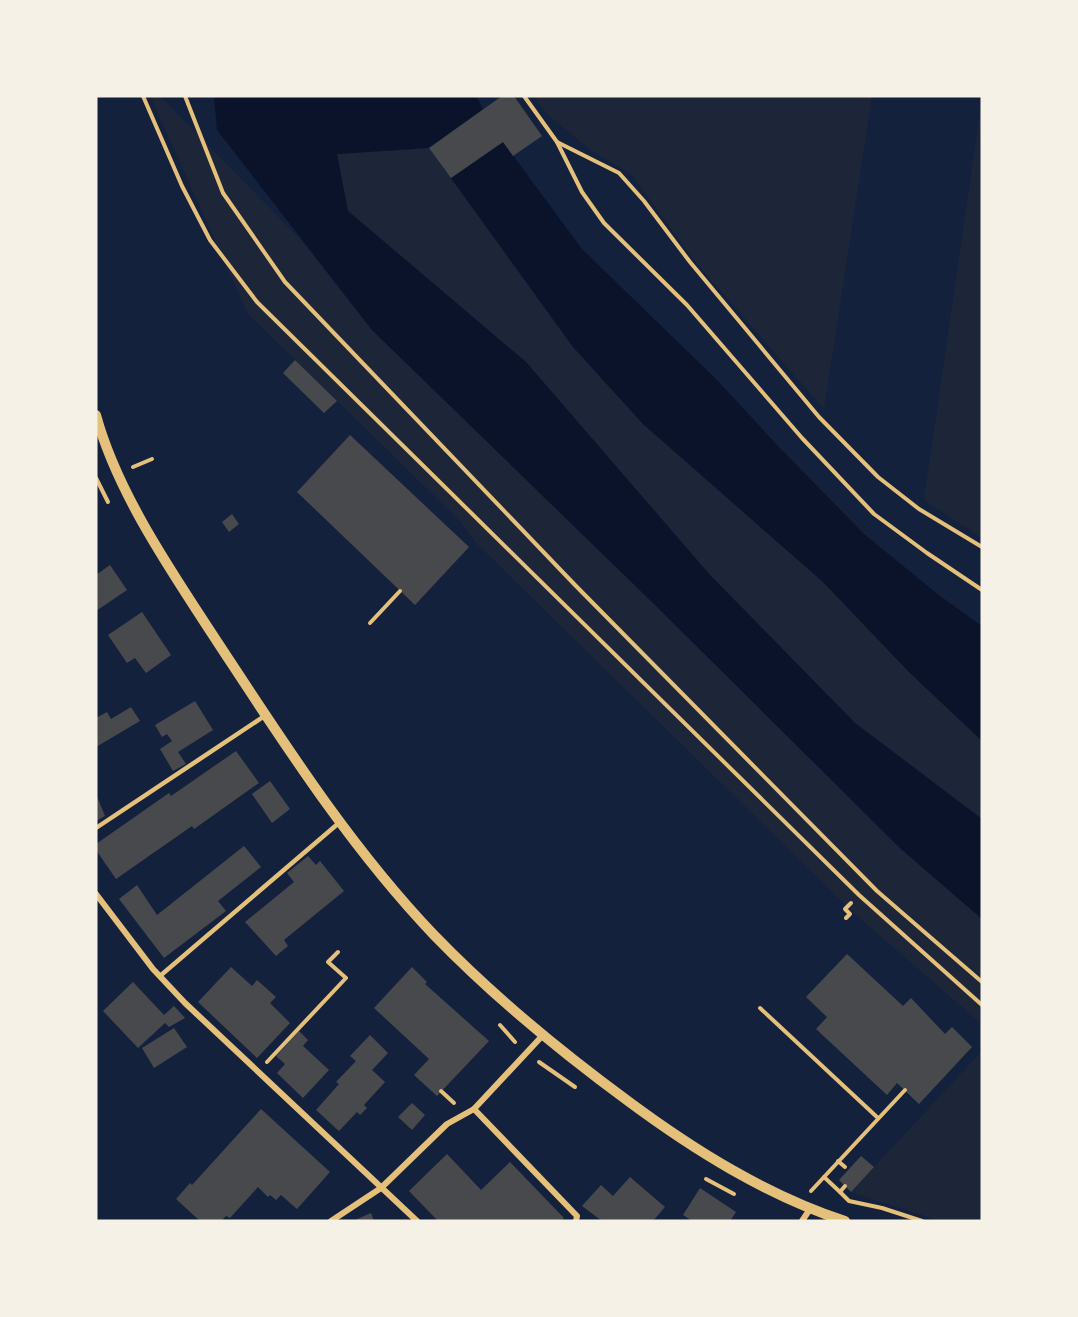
<svg xmlns="http://www.w3.org/2000/svg" width="1078" height="1317" font-family="Literata,serif">
<style>
.green{fill:#1d2539}
.water{fill:#0b132b}
.building{fill:#48494c}
.lines{fill:none;stroke-linecap:round;stroke-linejoin:round}
.path{stroke:#e5c07b;stroke-width:4}
.service{stroke:#e5c07b;stroke-width:4.5}
.minor{stroke:#e5c07b;stroke-width:6}
.tertiary{stroke:#e5c07b;stroke-width:10}
</style>
<rect width="100%" height="100%" fill="#14213d"/>
<!-- green -->
<g class="green">
<polygon points="150,96 160,96 300,239 372,330 654,604 901,849 982,919 982,1024 858,917 478,545 458,519 248,314"/>
<polygon points="533,96 872,96 824,409 697,264 631,174 589,149 547,114"/>
<polygon points="982,99 982,538 924,500"/>
<polygon points="429,148 573,347 643,424 823,582 909,672 982,741 982,819 855,723 710,575 526,362 348,211 337,154"/>
<polygon points="982,1051 982,1221 940,1221 851,1192"/>
</g>
<!-- water -->
<g class="water">
<polygon points="214,96 476,96 483,109 429,148 337,154 348,211 526,362 710,575 855,723 982,819 982,919 901,849 654,604 372,330 217,130"/>
<polygon points="503,142 582,249 716,379 778,446 864,534 940,596 982,626 982,741 909,672 823,582 643,424 573,347 451,178"/>
</g>
<!-- building -->
<g class="building">
<polygon points="502,96 514,96 542,136 513,156 503,142 451,178 429,148"/>
<polygon points="295,360 337,401 324,413 283,373"/>
<polygon points="350,435 469,547 415,605 297,492"/>
<polygon points="232,514 239,524 229,532 222,522"/>
<polygon points="110,565 127,590 96,611 96,575"/>
<polygon points="142,612 171,655 146,673 135,658 127,663 108,635"/>
<polygon points="195,701 213,730 178,752 186,764 173,771 160,749 172,741 167,734 162,737 155,725"/>
<polygon points="131,707 140,721 96,747 96,718 107,712 111,719"/>
<polygon points="236,751 259,783 194,829 192,826 116,879 96,850 96,844 169,793 171,796"/>
<polygon points="270,781 290,809 272,823 252,794"/>
<polygon points="96,794 105,816 96,821"/>
<polygon points="244,846 261,867 218,901 226,911 164,958 119,899 137,885 157,915"/>
<polygon points="308,856 316,865 320,861 344,891 284,940 288,946 276,956 245,922 294,882 287,873"/>
<polygon points="847,954 903,1006 911,998 945,1034 952,1027 972,1047 919,1104 897,1083 887,1095 816,1029 827,1017 806,997"/>
<polygon points="231,967 252,986 257,980 276,997 270,1003 290,1023 257,1058 198,1002"/>
<polygon points="412,967 427,982 425,984 489,1041 437,1096 414,1075 429,1059 374,1008"/>
<polygon points="133,982 164,1015 174,1006 185,1018 169,1027 165,1023 138,1048 103,1011"/>
<polygon points="174,1028 187,1047 154,1068 142,1048"/>
<polygon points="299,1031 308,1040 303,1046 329,1070 303,1098 277,1073 285,1064 276,1056"/>
<polygon points="370,1035 388,1053 372,1070 385,1082 364,1105 367,1108 360,1115 357,1112 339,1131 316,1110 339,1084 336,1082 356,1061 350,1056"/>
<polygon points="412,1103 425,1115 412,1130 398,1117"/>
<polygon points="261,1109 330,1172 297,1209 281,1195 276,1200 270,1195 268,1197 258,1187 230,1218 226,1216 221,1221 200,1221 176,1199 190,1183 192,1185"/>
<polygon points="447,1154 481,1190 510,1162 564,1218 561,1221 438,1221 409,1191"/>
<polygon points="861,1156 874,1167 851,1192 839,1180"/>
<polygon points="630,1177 665,1207 653,1221 602,1221 582,1206 601,1185 613,1196"/>
<polygon points="700,1188 736,1212 730,1221 692,1221 683,1215"/>
<polygon points="371,1213 374,1221 353,1221"/>
</g>
<g class="lines">
<!-- path -->
<g class="path">
<polyline points="143,96 182,186 210,240 257,302 859,895 982,1005"/>
<polyline points="185,96 223,193 285,282 575,585 877,891 982,982"/>
<polyline points="524,96 557,142 619,173 644,201 690,262 819,417 878,477 919,509 982,547"/>
<polyline points="557,142 582,192 604,223 687,305 802,438 874,514 927,553 982,590"/>
<polyline points="133,467 152,459"/>
<polyline points="96,478 108,502"/>
<polyline points="370,623 400,591"/>
<polyline points="846,918 850,914 845,909 851,903"/>
<polyline points="760,1008 878,1118"/>
<polyline points="500,1025 515,1042"/>
<polyline points="267,1062 346,978 328,962 338,952"/>
<polyline points="539,1062 575,1087"/>
<polyline points="441,1091 454,1103"/>
<polyline points="838,1161 845,1167"/>
<polyline points="824,1177 840,1192 845,1186"/>
<polyline points="706,1179 734,1194"/>
<polyline points="811,1191 905,1090"/>
<polyline points="840,1192 849,1201 882,1208 922,1221"/>
</g>
<!-- service -->
<g class="service">
<polyline points="96,828 266,715"/>
<polyline points="160,976 340,822"/>
</g>
<!-- minor -->
<g class="minor">
<polyline points="96,894 153,969 185,1003 417,1221"/>
<polyline points="474,1109 577,1216 576,1221"/>
<polyline points="331,1221 381,1188 447,1124 474,1109 544,1034"/>
<polyline points="802,1221 810,1209"/>
</g>
<!-- tertiary -->
<path class="tertiary" d="M96,415C118,496 176,578 222,649C287,748 352,849 434,935C493,996 560,1051 628,1101C694,1150 766,1195 845,1221"/>
</g>
<!-- border -->
<rect width="1078" height="1317" fill="none" stroke="#f6f1e7" stroke-width="195"/>
</svg>
